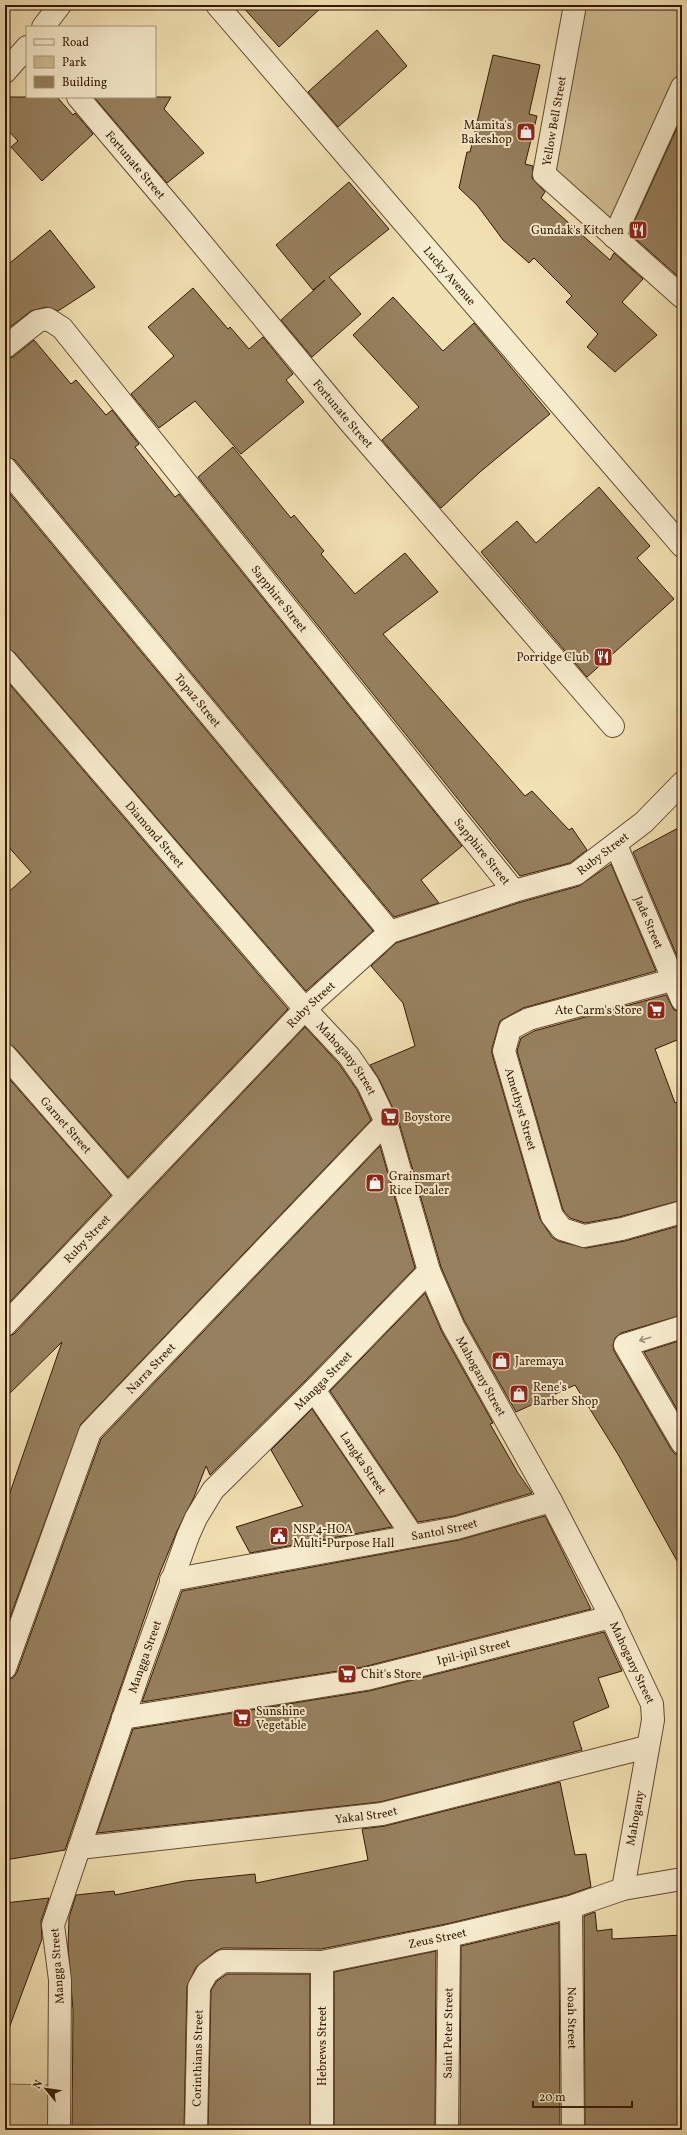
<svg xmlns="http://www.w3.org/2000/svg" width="687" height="2135" font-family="Vollkorn,serif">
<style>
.green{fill:#d2bf95;stroke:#846b4c}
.building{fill:#97805f;stroke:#351704}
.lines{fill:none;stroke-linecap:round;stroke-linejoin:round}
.street-casing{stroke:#644a30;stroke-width:24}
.street{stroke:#f7ecce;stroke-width:22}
.oneway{stroke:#a08c73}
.labels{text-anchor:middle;stroke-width:4;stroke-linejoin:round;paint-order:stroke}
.street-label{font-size:12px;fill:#351704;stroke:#f7ecce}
.poi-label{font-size:12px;fill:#351704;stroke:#f7ecce;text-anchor:start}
</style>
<rect width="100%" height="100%" fill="#f2e1b3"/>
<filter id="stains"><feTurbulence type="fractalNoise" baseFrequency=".005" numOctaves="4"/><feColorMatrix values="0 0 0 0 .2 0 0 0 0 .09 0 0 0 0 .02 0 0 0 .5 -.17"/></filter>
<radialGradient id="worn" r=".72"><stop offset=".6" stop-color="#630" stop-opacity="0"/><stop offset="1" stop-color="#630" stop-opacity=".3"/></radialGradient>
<!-- green -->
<g class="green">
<polygon points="579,5 682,5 682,78 613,232 548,173"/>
<polygon points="5,2084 56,2085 55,2130 5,2130"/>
</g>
<!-- building -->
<g class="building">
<polygon points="241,5 324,5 279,47"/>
<polygon points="377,30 407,66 338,127 308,92"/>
<polygon points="493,55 540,65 529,114 537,116 525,164 533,166 532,178 545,192 541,198 610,260 614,253 643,279 622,302 657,335 615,372 587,347 598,334 566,302 572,296 534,258 529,263 503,240 477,205 459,188 467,152 470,152"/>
<polygon points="5,97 57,97 73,115 75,113 93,134 42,181 11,147 18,141 5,127"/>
<polygon points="94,97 171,97 164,109 204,153 167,183"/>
<polygon points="682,117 682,280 629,233"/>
<polygon points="349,182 389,229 329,277 361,314 312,357 281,320 325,280 313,290 276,245"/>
<polygon points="50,230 95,287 58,311 46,307 31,311 5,331 5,267"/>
<polygon points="193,288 228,329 230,327 249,349 263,337 293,374 286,380 304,402 241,454 195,401 159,428 131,394 174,356 148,327"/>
<polygon points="393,297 443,351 474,323 550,414 480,472 441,508 382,440 419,407 353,335"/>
<polygon points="34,340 71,384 76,380 106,415 112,410 139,444 135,447 175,497 179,494 462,846 421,880 439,903 394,917 15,460 5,456 5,359 13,357"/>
<polygon points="233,447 291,518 294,515 324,551 321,554 355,594 405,553 438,592 383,634 525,796 532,791 569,830 572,828 587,850 570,863 520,876 198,477"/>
<polygon points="599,487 650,546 637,558 674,599 587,677 481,552 517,521 536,543"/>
<polygon points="5,488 373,931 306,991 14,652 5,648"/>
<polygon points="5,679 288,1009 128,1177 14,1047 5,1043 5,895 31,872 5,843"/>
<polygon points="682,826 682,968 633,852"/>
<polygon points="611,864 656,971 523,1008 500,1021 492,1048 492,1054 540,1219 552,1237 558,1241 586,1248 625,1241 682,1225 682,1315 621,1333 615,1338 613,1345 614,1351 671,1449 675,1454 682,1455 682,1570 619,1456 575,1385 516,1412 464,1320 441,1267 398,1119 379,1079 370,1065 415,1046 403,1003 371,966 396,943 518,903 579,886"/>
<polygon points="666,995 674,1010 682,1012 682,1038 655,1049 675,1103 682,1101 682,1200 619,1217 585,1223 570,1218 563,1210 517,1051 521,1038 534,1031"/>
<polygon points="305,1027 339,1064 357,1090 371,1120 81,1424 5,1631 5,1507 62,1342 5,1398 5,1337 14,1334"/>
<polygon points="5,1074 111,1195 5,1307"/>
<polygon points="380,1146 415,1268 305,1381 210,1475 206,1466 194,1497 177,1531 159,1575 65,1850 5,1860 5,1680 13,1678 17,1672 101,1439"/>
<polygon points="425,1293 442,1332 493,1423 490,1424 518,1473 532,1493 454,1516 418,1522 330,1391"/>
<polygon points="682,1340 682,1418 644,1352"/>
<polygon points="312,1409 392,1527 250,1553 236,1527 303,1506 271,1450"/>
<polygon points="545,1516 591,1609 363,1667 142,1702 182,1591 459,1540"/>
<polygon points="604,1632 622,1671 598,1678 609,1707 573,1722 582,1750 380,1802 97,1833 133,1729 369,1691"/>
<polygon points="560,1782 575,1855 586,1854 591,1887 568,1895 446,1924 321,1949 223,1948 216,1951 196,1967 187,1986 184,2130 72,2130 73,2010 68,1947 69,1918 76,1895 114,1891 115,1895 185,1881 255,1874 256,1883 368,1860 362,1829 385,1826"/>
<polygon points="49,1898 41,1921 42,1939 8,2031 5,2031 5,1903"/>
<polygon points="595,1912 597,1931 612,1929 612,1939 682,1935 682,2130 585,2130 584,1916"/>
<polygon points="559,1923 560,2130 460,2130 461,1946"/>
<polygon points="436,1951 435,2130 334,2130 334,1972"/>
<polygon points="227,1974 310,1974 310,2130 208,2130 211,1990 217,1981"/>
</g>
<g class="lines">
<defs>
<g id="street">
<path id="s1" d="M217,5L682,546"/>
<polyline points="575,5 544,174 682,297"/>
<polyline points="43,27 60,5"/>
<polyline points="5,72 27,47"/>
<path id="s2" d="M78,97L178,215L348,420L613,726"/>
<polyline points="614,237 682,87"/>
<path id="s3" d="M5,347L38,321L48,319L62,328L514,891"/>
<path id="s4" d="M5,468L390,932"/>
<path id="s5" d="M5,660L305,1009L349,1056L368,1084L386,1122L429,1271L453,1326L551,1501L611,1617L652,1704L653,1720L623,1889"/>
<path id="s6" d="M616,845L682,1000"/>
<path id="s7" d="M672,980L529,1019L510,1029L504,1051L552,1216L562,1229L584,1236L622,1229L682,1212"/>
<path id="s8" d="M5,1055L127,1195"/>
<path id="s9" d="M5,1325L305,1009L390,932L514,891L576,874L644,822L682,783"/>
<polyline points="682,1327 625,1345 682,1443"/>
<path id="s10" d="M314,1390L412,1535"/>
<path id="s11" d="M171,1580L457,1528L551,1501"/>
<path id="s12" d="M5,1668L90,1432L386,1122"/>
<path id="s13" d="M123,1718L366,1679L611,1617"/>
<path id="s14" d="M79,1848L382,1814L647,1747"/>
<path id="s15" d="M571,1907L573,2130"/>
<polyline points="322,1962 322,2130"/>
<path id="s16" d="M59,2130L60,1980L53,1925L138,1675L188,1536L196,1518L213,1490L314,1390L429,1271"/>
<path id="s17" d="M196,2130L199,1987L207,1973L223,1961L322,1962L449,1936L571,1907L623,1889L682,1879"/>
<path id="s18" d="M447,2130L449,1936"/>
</g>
</defs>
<!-- street casing -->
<use href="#street" class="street-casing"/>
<!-- street -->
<use href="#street" class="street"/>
</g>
<!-- one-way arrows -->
<defs><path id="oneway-shaft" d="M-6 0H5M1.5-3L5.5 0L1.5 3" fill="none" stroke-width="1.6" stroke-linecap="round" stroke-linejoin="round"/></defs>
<use class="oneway" href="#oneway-shaft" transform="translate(645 1339) rotate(163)"/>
<!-- icons -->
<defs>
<symbol id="shop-square" viewBox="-11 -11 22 22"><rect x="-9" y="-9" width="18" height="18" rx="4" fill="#8f2418" stroke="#f7ecce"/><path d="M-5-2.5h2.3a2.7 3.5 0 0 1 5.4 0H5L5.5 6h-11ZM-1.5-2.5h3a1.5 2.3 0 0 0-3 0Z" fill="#fff"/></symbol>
<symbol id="restaurant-square" viewBox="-11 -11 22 22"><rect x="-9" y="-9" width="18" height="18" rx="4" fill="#8f2418" stroke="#f7ecce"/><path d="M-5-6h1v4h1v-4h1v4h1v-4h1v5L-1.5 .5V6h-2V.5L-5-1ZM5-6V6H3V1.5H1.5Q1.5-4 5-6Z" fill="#fff"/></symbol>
<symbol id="supermarket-square" viewBox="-11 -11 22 22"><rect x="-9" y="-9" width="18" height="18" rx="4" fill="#8f2418" stroke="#f7ecce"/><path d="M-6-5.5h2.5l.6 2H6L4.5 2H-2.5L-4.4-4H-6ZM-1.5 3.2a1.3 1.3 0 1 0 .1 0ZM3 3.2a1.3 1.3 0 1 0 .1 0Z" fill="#fff"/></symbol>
<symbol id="civic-square" viewBox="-11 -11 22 22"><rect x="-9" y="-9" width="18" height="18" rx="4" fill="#8f2418" stroke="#f7ecce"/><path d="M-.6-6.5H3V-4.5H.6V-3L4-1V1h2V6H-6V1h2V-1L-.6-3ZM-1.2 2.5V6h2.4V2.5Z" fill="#fff"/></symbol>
</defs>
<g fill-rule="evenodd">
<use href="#shop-square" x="515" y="121" width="22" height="22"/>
<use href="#restaurant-square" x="627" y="219" width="22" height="22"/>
<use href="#restaurant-square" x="592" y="646" width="22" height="22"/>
<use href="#supermarket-square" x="645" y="999" width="22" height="22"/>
<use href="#supermarket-square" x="379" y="1106" width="22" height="22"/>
<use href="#shop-square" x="364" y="1172" width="22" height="22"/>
<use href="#shop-square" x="490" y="1350" width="22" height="22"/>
<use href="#shop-square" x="508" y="1383" width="22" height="22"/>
<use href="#civic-square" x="268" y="1525" width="22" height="22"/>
<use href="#supermarket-square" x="336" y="1663" width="22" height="22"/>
<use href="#supermarket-square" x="231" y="1707" width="22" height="22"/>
</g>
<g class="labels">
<!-- street labels -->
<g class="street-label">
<text transform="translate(554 121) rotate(-80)" y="4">Yellow Bell Street</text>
<text dy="4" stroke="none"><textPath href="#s2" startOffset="89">Fortunate Street</textPath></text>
<text dy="4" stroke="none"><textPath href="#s1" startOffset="357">Lucky Avenue</textPath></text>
<text dy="4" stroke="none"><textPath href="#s2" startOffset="413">Fortunate Street</textPath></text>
<text dy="4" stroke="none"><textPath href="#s3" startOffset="416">Sapphire Street</textPath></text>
<text dy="4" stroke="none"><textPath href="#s4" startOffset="302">Topaz Street</textPath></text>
<text dy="4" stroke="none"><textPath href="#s5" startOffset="230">Diamond Street</textPath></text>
<text dy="4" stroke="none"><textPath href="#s3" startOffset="740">Sapphire Street</textPath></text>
<text dy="4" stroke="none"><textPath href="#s9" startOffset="779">Ruby Street</textPath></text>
<text dy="4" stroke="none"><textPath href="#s6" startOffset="84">Jade Street</textPath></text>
<text dy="4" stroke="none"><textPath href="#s9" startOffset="443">Ruby Street</textPath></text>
<text dy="4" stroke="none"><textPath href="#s5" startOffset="525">Mahogany Street</textPath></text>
<text dy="4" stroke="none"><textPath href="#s7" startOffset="253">Amethyst Street</textPath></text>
<text dy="4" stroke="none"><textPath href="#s8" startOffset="93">Garnet Street</textPath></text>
<text dy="4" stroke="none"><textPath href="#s9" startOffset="119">Ruby Street</textPath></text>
<text dy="4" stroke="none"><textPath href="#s12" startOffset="339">Narra Street</textPath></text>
<text dy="4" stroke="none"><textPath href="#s5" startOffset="873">Mahogany Street</textPath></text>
<text dy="4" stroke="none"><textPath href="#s16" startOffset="825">Mangga Street</textPath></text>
<text dy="4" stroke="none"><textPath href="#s10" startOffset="88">Langka Street</textPath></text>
<text dy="4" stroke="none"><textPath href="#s11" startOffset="278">Santol Street</textPath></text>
<text dy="4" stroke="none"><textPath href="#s13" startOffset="357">Ipil-ipil Street</textPath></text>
<text dy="4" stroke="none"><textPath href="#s16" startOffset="489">Mangga Street</textPath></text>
<text dy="4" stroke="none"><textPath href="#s5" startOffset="1197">Mahogany Street</textPath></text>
<text dy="4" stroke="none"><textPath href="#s14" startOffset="289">Yakal Street</textPath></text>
<text transform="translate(635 1818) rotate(-80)" y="4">Mahogany</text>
<text dy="4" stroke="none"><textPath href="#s17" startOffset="396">Zeus Street</textPath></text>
<text transform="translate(57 1966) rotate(-94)" y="4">Mangga Street</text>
<text dy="4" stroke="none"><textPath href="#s15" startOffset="111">Noah Street</textPath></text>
<text dy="4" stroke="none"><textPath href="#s18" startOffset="97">Saint Peter Street</textPath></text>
<text transform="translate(322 2046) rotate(-90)" y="4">Hebrews Street</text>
<text dy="4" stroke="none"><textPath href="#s17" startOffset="72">Corinthians Street</textPath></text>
</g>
<!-- poi labels -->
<g class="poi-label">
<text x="512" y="129" text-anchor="end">Mamita's<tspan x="512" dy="14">Bakeshop</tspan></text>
<text x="624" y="234" text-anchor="end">Gundak's Kitchen</text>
<text x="589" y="661" text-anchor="end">Porridge Club</text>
<text x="642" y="1014" text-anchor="end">Ate Carm's Store</text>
<text x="404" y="1121">Boystore</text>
<text x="389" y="1180">Grainsmart<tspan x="389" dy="14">Rice Dealer</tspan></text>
<text x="515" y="1365">Jaremaya</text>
<text x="533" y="1391">Rene's<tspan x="533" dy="14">Barber Shop</tspan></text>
<text x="293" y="1533">NSP4-HOA<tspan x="293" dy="14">Multi-Purpose Hall</tspan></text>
<text x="361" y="1678">Chit's Store</text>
<text x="256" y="1715">Sunshine<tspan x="256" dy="14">Vegetable</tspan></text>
</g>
</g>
<!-- margin -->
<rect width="687" height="2135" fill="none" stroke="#f2e1b3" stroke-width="20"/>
<rect x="6" y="6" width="675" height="2123" fill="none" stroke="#351704" stroke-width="2"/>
<rect x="10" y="10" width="667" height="2115" fill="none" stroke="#351704"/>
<!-- legend -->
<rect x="26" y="26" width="130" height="72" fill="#f7ecce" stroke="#a9977d"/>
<rect x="34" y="39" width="20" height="6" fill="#f7ecce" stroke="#a9977d"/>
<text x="62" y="46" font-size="12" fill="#351704">Road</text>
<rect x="34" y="56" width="20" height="12" fill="#d2bf95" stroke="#a9977d"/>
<text x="62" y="66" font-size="12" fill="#351704">Park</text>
<rect x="34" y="76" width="20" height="12" fill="#97805f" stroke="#a9977d"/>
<text x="62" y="86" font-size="12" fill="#351704">Building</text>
<!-- north arrow -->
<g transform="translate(46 2089) rotate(299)" stroke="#f7ecce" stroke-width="3" paint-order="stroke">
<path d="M0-3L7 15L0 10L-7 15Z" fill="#351704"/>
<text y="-6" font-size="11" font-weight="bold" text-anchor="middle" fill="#351704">N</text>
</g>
<!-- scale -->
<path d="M533 2101v6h99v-6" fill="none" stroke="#351704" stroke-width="2"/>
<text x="539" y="2101" font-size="12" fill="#351704" stroke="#f7ecce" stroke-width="3" paint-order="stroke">20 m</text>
<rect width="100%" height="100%" filter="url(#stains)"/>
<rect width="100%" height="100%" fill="url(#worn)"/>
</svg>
